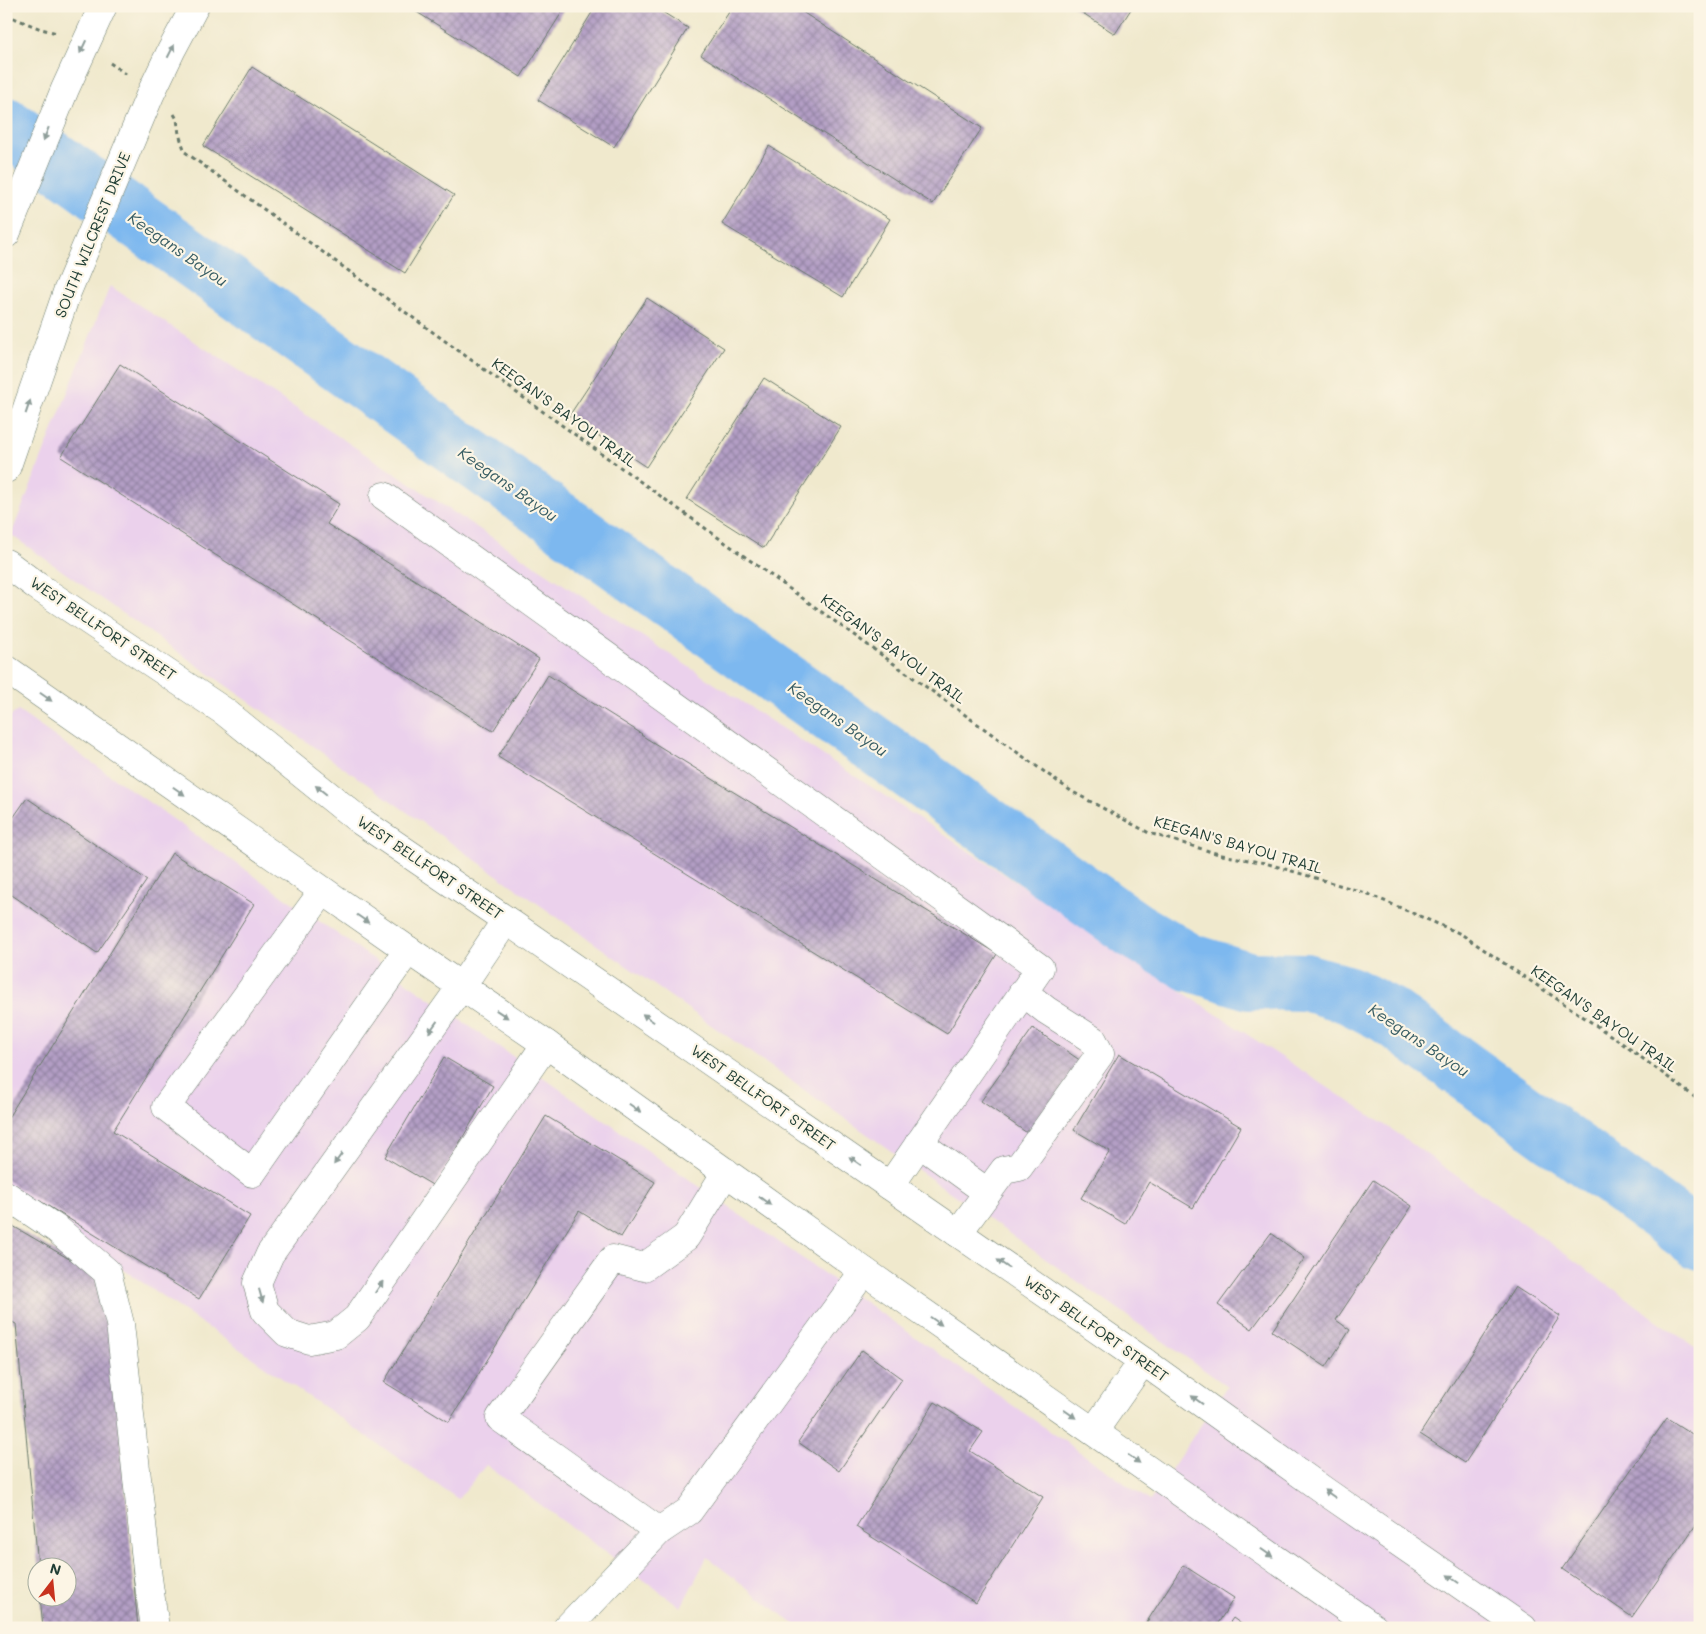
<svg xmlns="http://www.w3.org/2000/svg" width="1706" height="1634" font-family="Mali,sans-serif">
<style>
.built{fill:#ebd1ec}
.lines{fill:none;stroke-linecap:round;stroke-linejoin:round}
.river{stroke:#7db8ef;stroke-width:58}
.building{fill:url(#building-cross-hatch)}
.minor-casing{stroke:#68796a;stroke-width:29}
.major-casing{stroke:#68796a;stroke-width:29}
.path{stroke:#68796a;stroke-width:3;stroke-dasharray:4 4;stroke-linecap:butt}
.minor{stroke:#fff;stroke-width:28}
.major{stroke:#fff;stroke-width:28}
.oneway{fill:#8f9e9a}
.labels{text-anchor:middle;stroke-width:4.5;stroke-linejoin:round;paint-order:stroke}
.street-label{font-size:15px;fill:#1f3d34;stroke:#fcf5e5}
.water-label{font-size:16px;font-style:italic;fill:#365c63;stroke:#fcf5e5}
</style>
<defs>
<pattern id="building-cross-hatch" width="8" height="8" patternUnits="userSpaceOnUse" patternTransform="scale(1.25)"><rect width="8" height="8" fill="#b39ec5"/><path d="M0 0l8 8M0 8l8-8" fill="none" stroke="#9182a1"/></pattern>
</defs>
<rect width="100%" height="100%" fill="#fcf5e5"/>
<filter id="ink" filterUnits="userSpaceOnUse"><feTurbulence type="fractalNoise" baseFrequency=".02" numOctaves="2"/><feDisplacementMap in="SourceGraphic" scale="10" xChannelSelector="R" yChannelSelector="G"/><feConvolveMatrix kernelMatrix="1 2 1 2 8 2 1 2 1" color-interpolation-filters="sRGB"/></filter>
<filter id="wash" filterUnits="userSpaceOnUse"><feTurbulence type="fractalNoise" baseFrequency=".0096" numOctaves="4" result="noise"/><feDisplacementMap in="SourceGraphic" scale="20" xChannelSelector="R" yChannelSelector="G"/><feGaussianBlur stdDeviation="1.12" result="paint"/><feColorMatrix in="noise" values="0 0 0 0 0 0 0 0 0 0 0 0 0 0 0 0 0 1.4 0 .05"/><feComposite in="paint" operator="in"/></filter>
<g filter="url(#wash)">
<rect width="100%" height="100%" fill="#f0e9cd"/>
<!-- built -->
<polygon class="built" points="110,286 1397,1133 1700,1351 1700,1628 799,1628 707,1557 681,1607 486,1465 458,1499 6,1189 6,719 18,711 1150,1501 1227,1386 11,535"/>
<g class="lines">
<!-- river -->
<polyline class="river" points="6,126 1134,930 1189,962 1250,981 1305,982 1349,995 1388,1015 1700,1241"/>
</g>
<g id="blocks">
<!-- building -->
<g class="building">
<polygon points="407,6 566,6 521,77"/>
<polygon points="596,6 653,6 688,28 614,147 538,100"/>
<polygon points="733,6 793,6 982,128 933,204 701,55"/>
<polygon points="1072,6 1133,6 1115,34"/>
<polygon points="252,67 454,195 405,273 203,146"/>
<polygon points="769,146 890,219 843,297 722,224"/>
<polygon points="647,298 724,348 646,467 569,416"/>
<polygon points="120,364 339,504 327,524 539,659 493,731 61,457"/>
<polygon points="764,378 841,427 764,548 687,499"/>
<polygon points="548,675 642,734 641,735 997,954 947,1034 498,757"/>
<polygon points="27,798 147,880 97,953 6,891 6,828"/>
<polygon points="172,853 254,904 113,1131 250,1216 199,1299 6,1180 6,1121"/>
<polygon points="1033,1028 1081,1061 1030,1135 981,1101"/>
<polygon points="1119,1054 1241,1127 1193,1208 1149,1182 1125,1224 1081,1198 1110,1151 1074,1130"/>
<polygon points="444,1057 493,1086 434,1186 385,1157"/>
<polygon points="546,1116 655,1182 621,1237 579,1211 449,1422 384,1382"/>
<polygon points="1373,1180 1412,1206 1336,1320 1350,1330 1326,1367 1272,1331"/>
<polygon points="6,1222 107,1281 138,1628 43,1628 40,1596 68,1596 68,1566 38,1566 16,1324 6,1319"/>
<polygon points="1271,1233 1305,1258 1252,1329 1218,1305"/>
<polygon points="1515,1287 1560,1316 1465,1463 1420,1434"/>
<polygon points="862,1350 902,1379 839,1471 798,1442"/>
<polygon points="935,1402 983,1432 970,1451 1043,1497 976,1603 856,1527"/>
<polygon points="1667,1418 1700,1439 1700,1519 1632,1617 1562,1569"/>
<polygon points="1183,1565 1234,1598 1215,1628 1143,1628"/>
<polygon points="1233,1618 1247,1628 1226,1628"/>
</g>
</g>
</g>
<g filter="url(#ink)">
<use href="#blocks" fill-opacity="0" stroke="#68796a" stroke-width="1"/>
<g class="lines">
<defs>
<g id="minor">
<polyline points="384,496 1040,968 890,1186"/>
<polyline points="323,891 166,1107 252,1173 408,950"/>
<polyline points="461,987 270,1254 257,1283 265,1311 287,1333 309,1340 336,1335 357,1318 546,1044"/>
<polyline points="919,1143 987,1192"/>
<polyline points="6,1195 58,1230 107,1272 120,1324 148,1578 155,1628"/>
<polyline points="958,1233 1004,1170 1019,1167 1100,1054 1093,1040 1046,1010 1023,992"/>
<polyline points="659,1531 500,1418 613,1259 644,1267 686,1237 726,1172"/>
<polyline points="567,1628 659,1531 689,1511 864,1271"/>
</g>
<g id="major">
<polyline points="6,234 65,89 103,6"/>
<polyline points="6,469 67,292 150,95 171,51 195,6"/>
<polyline points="6,563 37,586 225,712 359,820 506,920 825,1141 1143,1361 1326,1492 1523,1628"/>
<polyline points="6,669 408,950 546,1044 864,1271 1374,1628"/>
<polyline points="461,987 506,920"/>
<polyline points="1094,1431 1143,1361"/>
</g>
</defs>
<!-- minor casing -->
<use href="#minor" class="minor-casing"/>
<!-- major casing -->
<use href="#major" class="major-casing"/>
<!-- path -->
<g class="path">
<polyline points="6,15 41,29 57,33"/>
<polyline points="110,63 126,74"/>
<polyline points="174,114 177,119 179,134 185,152 485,370 1071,791 1149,833 1222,855 1265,863 1366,893 1461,934 1619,1041 1700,1101"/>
</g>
<!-- minor -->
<use href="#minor" class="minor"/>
<!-- major -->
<use href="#major" class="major"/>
</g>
<!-- one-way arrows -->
<defs><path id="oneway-solid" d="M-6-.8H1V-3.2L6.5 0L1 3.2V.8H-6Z" transform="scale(1.25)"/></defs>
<g class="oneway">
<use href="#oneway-solid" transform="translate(83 47) rotate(115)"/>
<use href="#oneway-solid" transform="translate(171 51) rotate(-63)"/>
<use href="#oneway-solid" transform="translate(46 134) rotate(112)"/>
<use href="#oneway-solid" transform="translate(28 407) rotate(-71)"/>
<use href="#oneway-solid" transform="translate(46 697) rotate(35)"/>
<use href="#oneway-solid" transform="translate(321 790) rotate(-141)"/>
<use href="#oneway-solid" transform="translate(179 791) rotate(35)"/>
<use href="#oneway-solid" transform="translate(363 919) rotate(35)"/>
<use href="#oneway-solid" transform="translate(502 1014) rotate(34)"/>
<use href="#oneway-solid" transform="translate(648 1018) rotate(-145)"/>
<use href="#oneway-solid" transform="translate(433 1027) rotate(126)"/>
<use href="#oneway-solid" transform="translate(635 1108) rotate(35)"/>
<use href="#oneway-solid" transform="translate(338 1159) rotate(126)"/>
<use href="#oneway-solid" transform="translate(855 1161) rotate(-145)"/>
<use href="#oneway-solid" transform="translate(765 1201) rotate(36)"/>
<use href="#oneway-solid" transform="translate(1003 1264) rotate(-145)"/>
<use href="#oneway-solid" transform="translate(379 1287) rotate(-56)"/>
<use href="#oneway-solid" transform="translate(261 1296) rotate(74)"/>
<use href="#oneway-solid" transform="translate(936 1321) rotate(35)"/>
<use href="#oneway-solid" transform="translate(1197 1400) rotate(-144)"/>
<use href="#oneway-solid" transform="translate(1070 1414) rotate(35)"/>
<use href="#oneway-solid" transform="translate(1134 1459) rotate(35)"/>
<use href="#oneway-solid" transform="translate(1330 1494) rotate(-145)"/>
<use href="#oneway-solid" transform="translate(1267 1553) rotate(35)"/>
<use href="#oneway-solid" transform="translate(1453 1579) rotate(-145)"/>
</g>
</g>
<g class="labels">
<!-- street labels -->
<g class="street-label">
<text transform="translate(93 235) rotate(-68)" y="5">SOUTH WILCREST DRIVE</text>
<text transform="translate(564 413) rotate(36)" y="5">KEEGAN'S BAYOU TRAIL</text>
<text transform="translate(103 629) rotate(34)" y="5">WEST BELLFORT STREET</text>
<text transform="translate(893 649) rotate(36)" y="5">KEEGAN'S BAYOU TRAIL</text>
<text transform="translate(1238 845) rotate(16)" y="5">KEEGAN'S BAYOU TRAIL</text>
<text transform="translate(430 868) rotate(34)" y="5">WEST BELLFORT STREET</text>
<text transform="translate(1604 1019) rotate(35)" y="5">KEEGAN'S BAYOU TRAIL</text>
<text transform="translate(763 1098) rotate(35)" y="5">WEST BELLFORT STREET</text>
<text transform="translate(1096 1329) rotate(35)" y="5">WEST BELLFORT STREET</text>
</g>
<!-- water labels -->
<g class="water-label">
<text transform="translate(178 249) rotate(35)" y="6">Keegans Bayou</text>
<text transform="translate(508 484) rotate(35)" y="6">Keegans Bayou</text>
<text transform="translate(838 719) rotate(35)" y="6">Keegans Bayou</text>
<text transform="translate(1419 1040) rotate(34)" y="6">Keegans Bayou</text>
</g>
</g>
<!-- margin -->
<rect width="1706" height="1634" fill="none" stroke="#fcf5e5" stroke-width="25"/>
<!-- north arrow -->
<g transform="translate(52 1582) rotate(16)"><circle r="24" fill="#fcf5e5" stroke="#a4ab9e"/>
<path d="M0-4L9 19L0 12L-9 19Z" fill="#c8321e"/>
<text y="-8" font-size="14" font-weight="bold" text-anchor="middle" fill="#1f3d34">N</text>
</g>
</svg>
